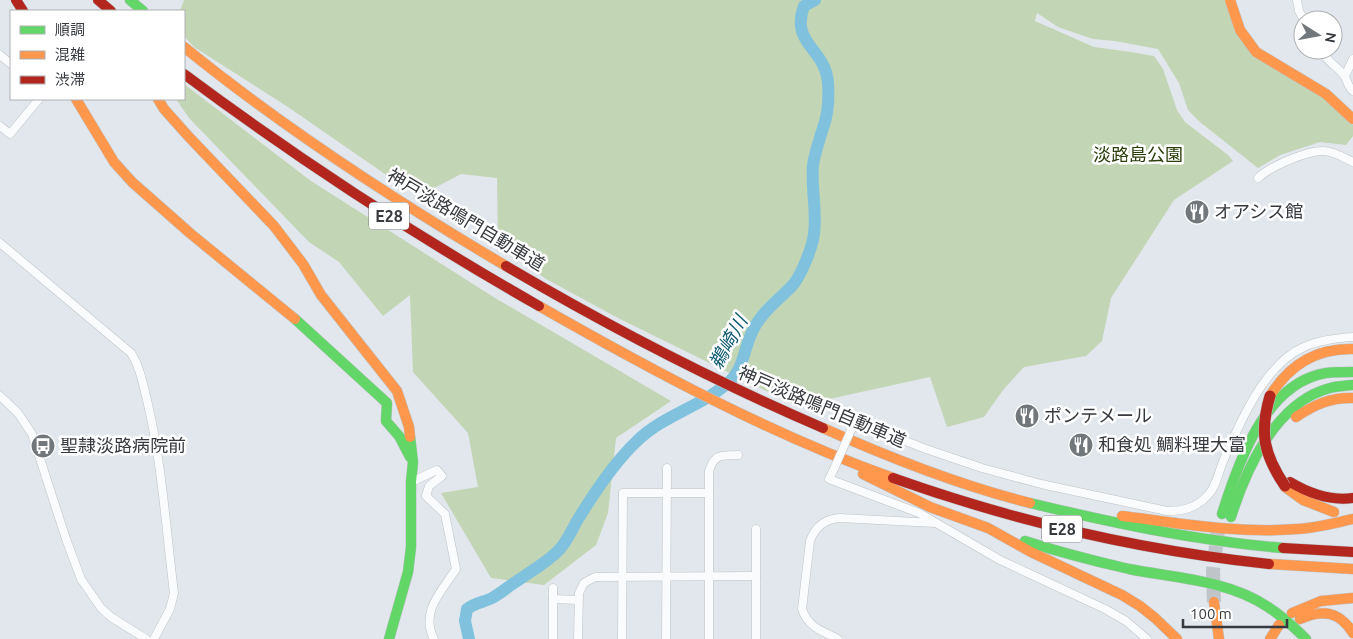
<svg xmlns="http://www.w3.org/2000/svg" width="1353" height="639" font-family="Ubuntu,'Noto Sans JP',sans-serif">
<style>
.green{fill:#c2d5b4}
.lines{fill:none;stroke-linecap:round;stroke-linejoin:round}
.river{stroke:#80c2dd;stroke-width:12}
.highway-tunnel{stroke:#bfc4c9;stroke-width:14;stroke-dasharray:14 7;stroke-linecap:butt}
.street-casing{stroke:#bec3c6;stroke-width:9}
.fast-casing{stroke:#bec3c6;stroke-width:11}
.slow-casing{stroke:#bec3c6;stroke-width:11}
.jam-casing{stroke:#bec3c6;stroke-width:11}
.street{stroke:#fafbfc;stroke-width:8}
.fast{stroke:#63d668;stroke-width:10}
.slow{stroke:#ff974d;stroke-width:10}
.jam{stroke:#b3261e;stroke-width:10}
.street-bridge-casing{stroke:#bec3c6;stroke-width:9;stroke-linecap:butt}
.jam-bridge-casing{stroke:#bec3c6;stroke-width:12;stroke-linecap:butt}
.street-bridge{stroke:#fafbfc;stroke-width:8}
.jam-bridge{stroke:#b3261e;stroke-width:11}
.labels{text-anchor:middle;stroke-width:5;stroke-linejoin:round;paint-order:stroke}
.shield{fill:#fff;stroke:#727578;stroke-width:1}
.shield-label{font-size:16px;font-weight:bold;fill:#363a3e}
.park-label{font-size:18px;fill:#293d09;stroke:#fff}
.poi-label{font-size:18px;fill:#363a3e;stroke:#fff;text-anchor:start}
.street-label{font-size:18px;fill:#363a3e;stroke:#fff}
.water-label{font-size:19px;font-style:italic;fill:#0d5972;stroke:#fff}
</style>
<rect width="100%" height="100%" fill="#e1e7ec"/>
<!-- green -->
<g class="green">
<polygon points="184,0 1227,0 1256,57 1320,95 1353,125 1353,136 1346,145 1320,142 1280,155 1258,168 1200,122 1188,110 1179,83 1158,49 1115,41 1093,39 1058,27 1037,13 1035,21 1094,47 1131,52 1154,56 1163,69 1177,110 1185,122 1228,155 1233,161 1174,200 1111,298 1102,341 1086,356 1024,367 1003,390 984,417 947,427 930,377 797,406 620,319 546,279 498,245 497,178 461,174 425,193 408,190 288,107 194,47 184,36 184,11 180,11"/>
<polygon points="184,84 311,181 495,298 671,401 616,438 608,513 596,545 544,585 491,578 441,493 478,487 468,433 413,372 410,295 383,316 339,262 309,242 189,118 176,99 184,99"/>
</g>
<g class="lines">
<!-- river -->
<path class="river" d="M469,639L465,621L467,609C474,603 484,602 492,598C501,593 509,586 517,581C531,571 546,563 558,551C569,540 572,528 580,516C596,490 614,463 636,442C663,415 701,407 729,382C744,369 744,347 753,330C761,313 778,300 791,287C801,277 812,248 814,234C817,211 811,188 813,165C815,152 819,141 823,128C828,115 829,97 828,82C825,48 790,44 804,6L815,0"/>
<!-- highway-tunnel -->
<polyline class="highway-tunnel" points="1214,602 1213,571 1218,530"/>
<defs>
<g id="street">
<polyline points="1297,0 1299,11 1304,20"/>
<path d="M1322,50C1326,63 1339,66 1345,77C1348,82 1348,87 1353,91"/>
<polyline points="0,55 11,64"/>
<polyline points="1345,76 1353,59"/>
<polyline points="0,126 10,134 39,99"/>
<path d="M1258,178C1271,166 1306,151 1323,151C1334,151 1344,158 1353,162"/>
<path d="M0,243L131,353C140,367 143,384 147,400C162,463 166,529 174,593L170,609L154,639"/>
<polyline points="0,396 18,413 32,434 66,539 81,579 101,608 111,617 146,639"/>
<path d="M852,428L854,421L926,449L982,468L1041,484L1167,511C1184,511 1196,508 1208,495C1217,486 1219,469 1225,457C1241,420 1265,364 1304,347C1319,340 1337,338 1353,337"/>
<polyline points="833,471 829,479 919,513 1000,560 1105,609 1126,621 1147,639"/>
<path d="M411,482L437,470L442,476L429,486L426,496L445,514L456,569C441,592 420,612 434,639"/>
<polyline points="553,599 578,600"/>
<polyline points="553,639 553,588"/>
<polyline points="578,639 579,593 584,583 595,577 756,576"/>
<polyline points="622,639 623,493 709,493"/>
<polyline points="666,639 667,468"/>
<path d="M709,639V471C715,453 721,456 738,455"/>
<polyline points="756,639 756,529"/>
<path d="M838,639C822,631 808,627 802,609L810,541C815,527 825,519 840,518L935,523"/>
</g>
<g id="fast">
<polyline points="130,0 143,11"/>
<polyline points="295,319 387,403 386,421 399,436 410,457"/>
<path d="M1030,503C1113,523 1197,541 1283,548"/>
<path d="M1222,514C1238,463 1265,383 1326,373C1335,372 1344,372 1353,372"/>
<path d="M1231,517C1246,469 1276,402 1330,388C1337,386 1346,386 1353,385"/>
<path d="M1025,541C1059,552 1094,561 1129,569C1175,578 1228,580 1268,607C1282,616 1294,627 1306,639"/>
<polyline points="389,639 408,572 411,547 411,482 413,462 410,437"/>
</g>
<g id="slow">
<polyline points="1230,0 1240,30 1256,52 1326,94 1353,119"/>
<path d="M184,47C285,129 394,200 506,266"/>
<polyline points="76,99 114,162 132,182 191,234 295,319"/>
<polyline points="158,99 164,109 189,137 274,226 303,264 321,295 397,391 409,427 410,437"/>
<path d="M539,306C653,371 770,434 893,478"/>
<path d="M1270,396C1289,365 1316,348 1353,349"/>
<path d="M1296,417C1314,405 1331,397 1353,398"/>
<path d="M823,428C890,458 958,485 1030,503"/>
<polyline points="863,474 930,507 988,528 1031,552 1122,595 1140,606 1155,618 1177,639"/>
<polyline points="1285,487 1303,500 1334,512"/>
<path d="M1122,516C1179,523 1239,534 1297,529C1316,528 1334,523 1353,519"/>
<polyline points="1269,564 1353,569"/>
<polyline points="1214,602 1219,639"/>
<polyline points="1292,613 1321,601 1353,598"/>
<path d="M1300,619C1323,609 1339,611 1353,633"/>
<polyline points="1270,639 1279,625"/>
</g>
<g id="jam">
<polyline points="16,0 23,11"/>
<polyline points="98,0 111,11"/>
<path d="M184,74C298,159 416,236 539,306"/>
<path d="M506,266C608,326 714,381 823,428"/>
<path d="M893,478C1017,522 1138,550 1269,564"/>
<path d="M1290,482C1310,494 1330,501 1353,498"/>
<polyline points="1283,548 1353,552"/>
</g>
</defs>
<!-- street casing -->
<use href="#street" class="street-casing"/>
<!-- fast casing -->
<use href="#fast" class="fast-casing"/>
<!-- slow casing -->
<use href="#slow" class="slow-casing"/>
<!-- jam casing -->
<use href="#jam" class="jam-casing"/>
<!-- street -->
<use href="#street" class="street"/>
<!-- fast -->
<use href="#fast" class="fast"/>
<!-- slow -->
<use href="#slow" class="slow"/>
<!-- jam -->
<use href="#jam" class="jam"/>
<defs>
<polyline id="street-bridge" points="833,471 852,428"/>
<path id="jam-bridge" d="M1270,396C1259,433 1264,455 1285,486"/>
</defs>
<!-- street-bridge casing -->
<use href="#street-bridge" class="street-bridge-casing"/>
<!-- jam-bridge casing -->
<use href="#jam-bridge" class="jam-bridge-casing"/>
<!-- street-bridge -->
<use href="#street-bridge" class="street-bridge"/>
<!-- jam-bridge -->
<use href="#jam-bridge" class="jam-bridge"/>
</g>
<!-- icons -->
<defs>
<symbol id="restaurant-disc" viewBox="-11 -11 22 22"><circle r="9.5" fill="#72777b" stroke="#fff"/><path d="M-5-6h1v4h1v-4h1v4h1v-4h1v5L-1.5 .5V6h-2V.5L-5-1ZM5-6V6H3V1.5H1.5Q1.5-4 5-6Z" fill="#fff"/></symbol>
<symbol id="bus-disc" viewBox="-11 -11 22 22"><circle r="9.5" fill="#72777b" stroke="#fff"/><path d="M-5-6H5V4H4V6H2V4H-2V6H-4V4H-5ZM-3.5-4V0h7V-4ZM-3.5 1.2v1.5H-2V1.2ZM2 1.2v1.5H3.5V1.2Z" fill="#fff"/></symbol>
</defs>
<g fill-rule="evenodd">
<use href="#restaurant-disc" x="1183" y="198" width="28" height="28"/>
<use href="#restaurant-disc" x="1013" y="402" width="28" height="28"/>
<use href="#restaurant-disc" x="1067" y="431" width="28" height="28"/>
<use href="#bus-disc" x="29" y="432" width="28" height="28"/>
</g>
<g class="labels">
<!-- shield labels -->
<g class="shield">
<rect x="369" y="202.5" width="40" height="27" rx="4"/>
<rect x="1042" y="515.5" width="40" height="27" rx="4"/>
</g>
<g class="shield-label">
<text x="389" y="222">E28</text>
<text x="1062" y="535">E28</text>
</g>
<!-- park labels -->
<g class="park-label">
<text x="1138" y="161">淡路島公園</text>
</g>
<!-- poi labels -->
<g class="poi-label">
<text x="1214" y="218">オアシス館</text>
<text x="1044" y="422">ポンテメール</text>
<text x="1098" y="451">和食処 鯛料理大富</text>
<text x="60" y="452">聖隷淡路病院前</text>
</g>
<!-- street labels -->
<g class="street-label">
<text transform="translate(466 220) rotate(31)" y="6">神戸淡路鳴門自動車道</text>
<text transform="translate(822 407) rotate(23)" y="6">神戸淡路鳴門自動車道</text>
</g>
<!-- water labels -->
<g class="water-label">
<text transform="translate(728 342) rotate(-61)" y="7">鵜崎川</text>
</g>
</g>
<!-- legend -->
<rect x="10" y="10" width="175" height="90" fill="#ffffff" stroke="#afb0b2"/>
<rect x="20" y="26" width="25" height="8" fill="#63d668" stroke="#afb0b2"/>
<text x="55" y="35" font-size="15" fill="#363a3e">順調</text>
<rect x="20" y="51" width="25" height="8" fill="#ff974d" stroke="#afb0b2"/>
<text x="55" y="60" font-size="15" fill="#363a3e">混雑</text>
<rect x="20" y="76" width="25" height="8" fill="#b3261e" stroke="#afb0b2"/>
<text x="55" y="85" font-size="15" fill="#363a3e">渋滞</text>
<!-- north arrow -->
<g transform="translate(1318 35) rotate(101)"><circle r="24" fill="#ffffff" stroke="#afb0b2"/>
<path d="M0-4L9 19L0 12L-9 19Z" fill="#72777b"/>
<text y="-8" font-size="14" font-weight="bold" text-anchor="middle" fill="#363a3e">N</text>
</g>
<!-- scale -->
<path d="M1183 619v8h104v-8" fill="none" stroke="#363a3e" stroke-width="2.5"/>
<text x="1190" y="619" font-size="15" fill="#363a3e" stroke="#ffffff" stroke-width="4" paint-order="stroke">100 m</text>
</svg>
